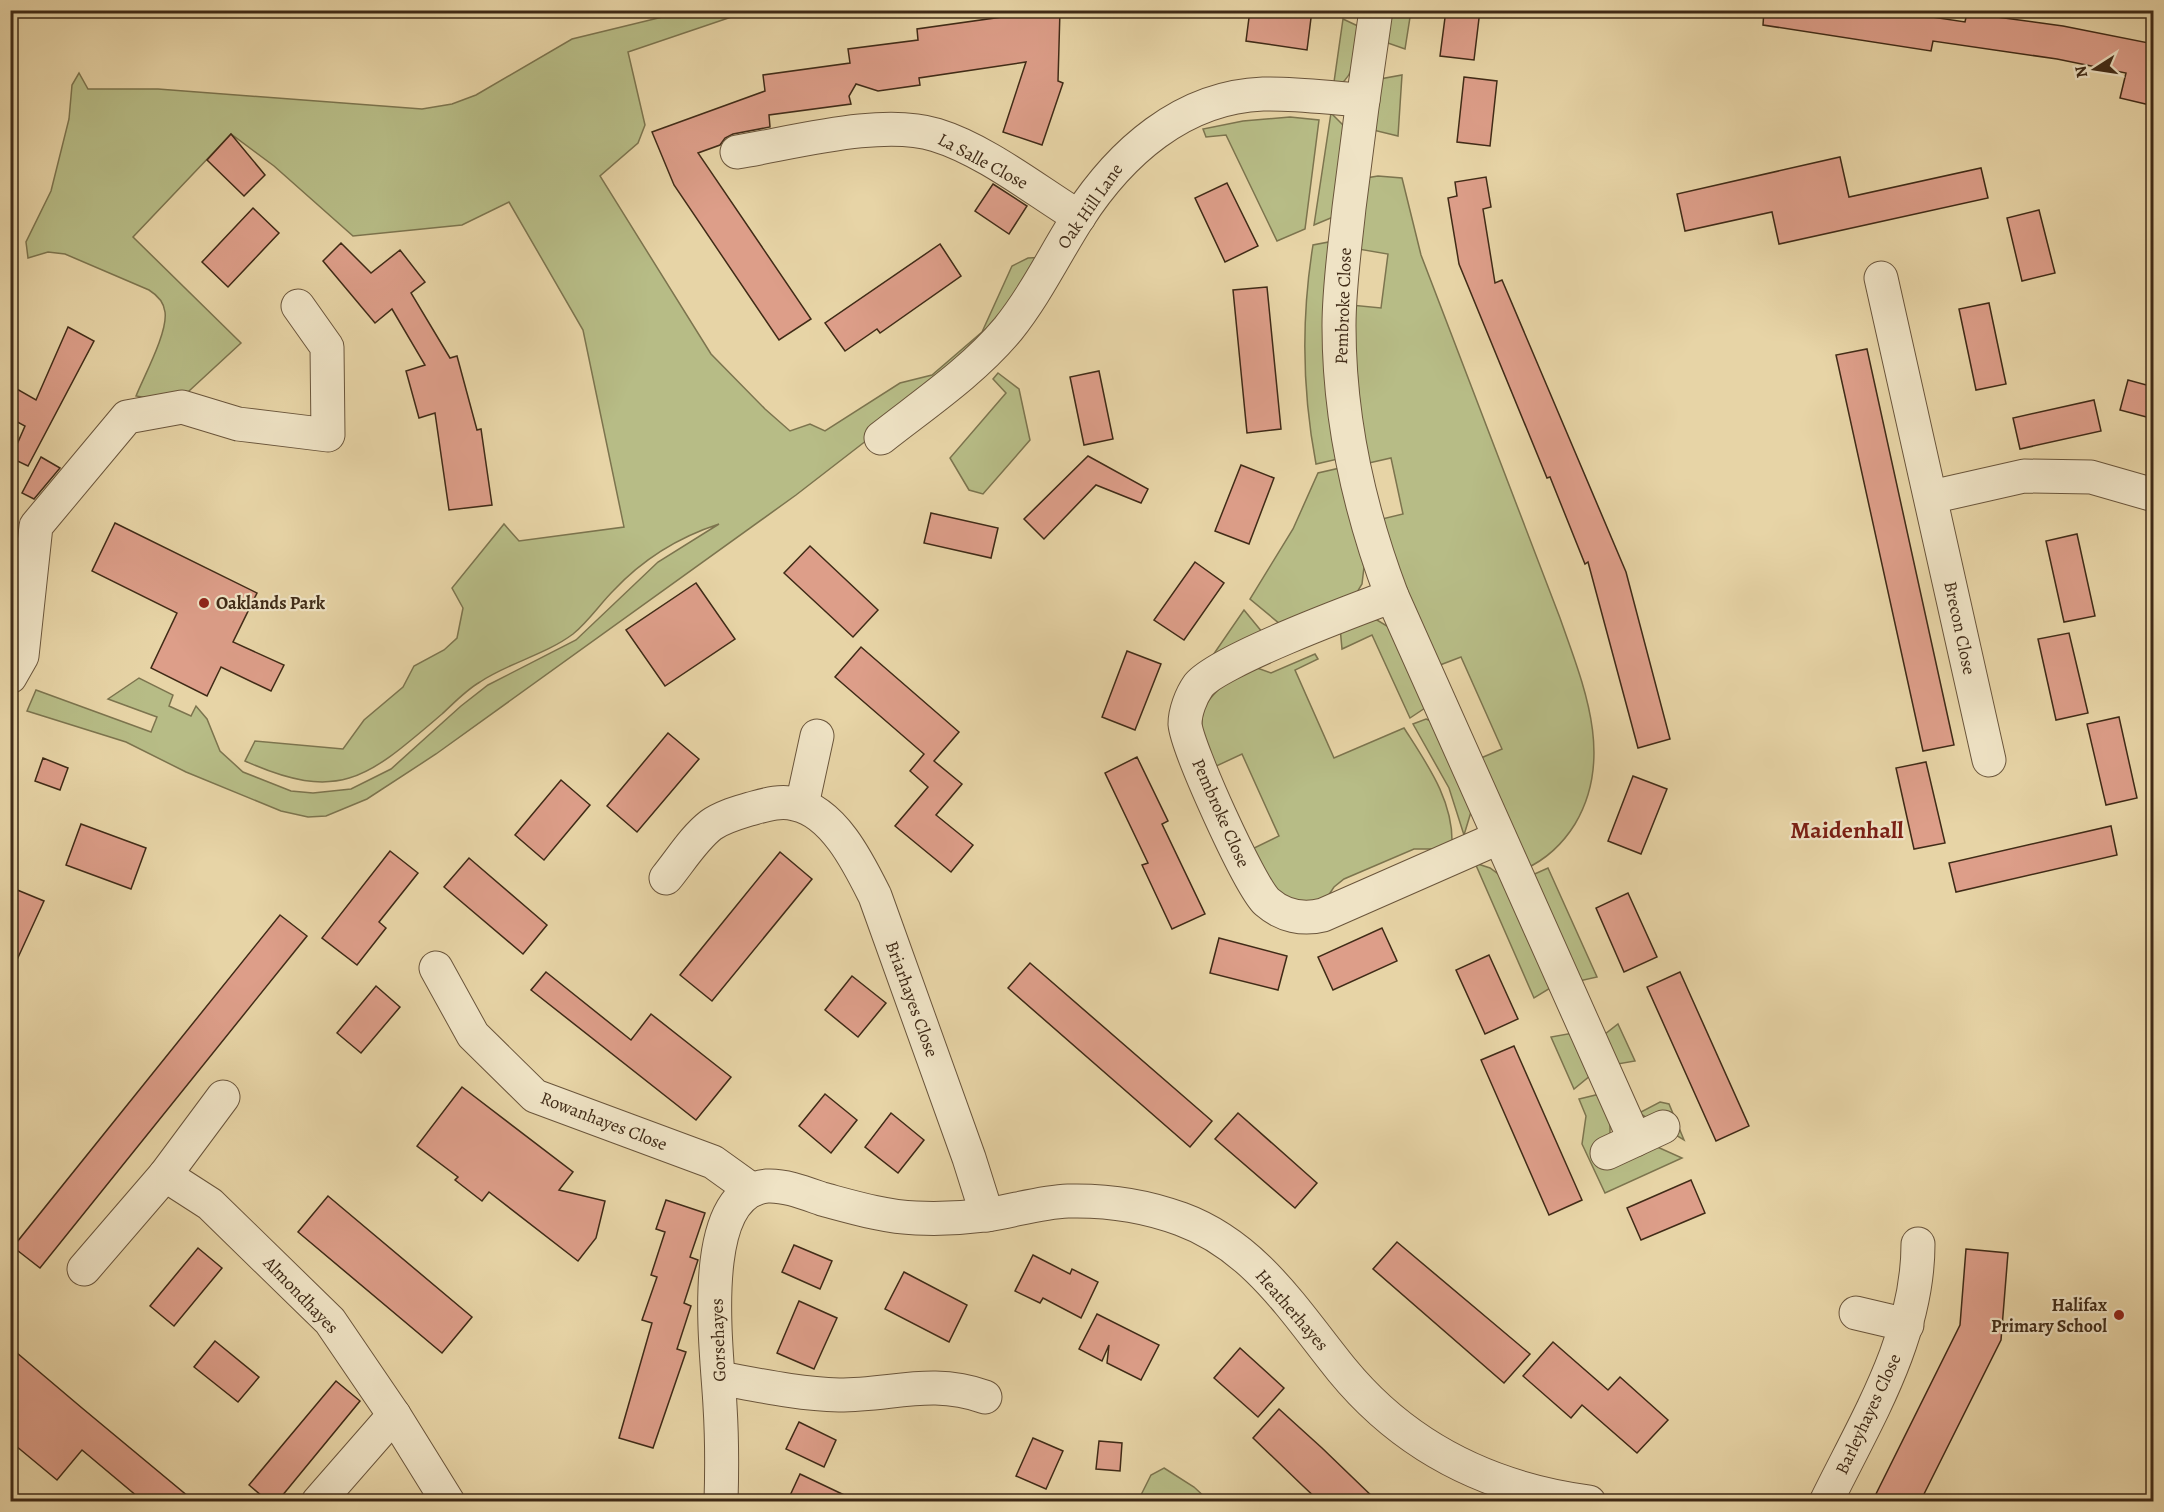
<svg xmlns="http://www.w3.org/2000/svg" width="2164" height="1512" font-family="Alegreya,serif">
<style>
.green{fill:#b7bc86;stroke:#7c744e;stroke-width:1.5}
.building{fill:#dd9e89;stroke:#402b17;stroke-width:1.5}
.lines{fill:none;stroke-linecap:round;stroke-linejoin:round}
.minor-casing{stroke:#6a553b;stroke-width:35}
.minor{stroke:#efe3c5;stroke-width:33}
.poi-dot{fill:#8f2418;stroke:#efe3c5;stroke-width:2}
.labels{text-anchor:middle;stroke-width:4.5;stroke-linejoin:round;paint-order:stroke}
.street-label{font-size:18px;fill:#402b17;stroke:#efe3c5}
.poi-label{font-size:18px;font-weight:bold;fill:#402b17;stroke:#efe3c5;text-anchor:start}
.district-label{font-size:24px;font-weight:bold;fill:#7a1f14;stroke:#efe3c5}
</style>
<rect width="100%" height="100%" fill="#e7d4a6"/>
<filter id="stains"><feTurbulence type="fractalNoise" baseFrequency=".00333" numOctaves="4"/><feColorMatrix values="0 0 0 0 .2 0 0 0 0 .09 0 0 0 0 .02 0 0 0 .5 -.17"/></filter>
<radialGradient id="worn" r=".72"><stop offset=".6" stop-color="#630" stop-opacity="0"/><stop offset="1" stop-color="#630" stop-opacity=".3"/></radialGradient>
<!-- green -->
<g class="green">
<path d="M752,10L628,52L645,125L638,143L600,176L711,354L765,409L790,431L810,424L825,431L900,383L932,375L982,332L1012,266L1028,258L1048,257L964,365L796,495L436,754L367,799L326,816L308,817L281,811L186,772L126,742L27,711L36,690L151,732L157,717L108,699L139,678L173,695L169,706L191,716L196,706L207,719L220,751L243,772L291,791L313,793L351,789L391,769L461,706L488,685L576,640L658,562L719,524C679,537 642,560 613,591C600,604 588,622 573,634C545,655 508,663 480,682C466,690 454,703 442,714C368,777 341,804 245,761L255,741L343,749L364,720L403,687L414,666L444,650L457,638L463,608L452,588L504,524L519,541L624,527L583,330L509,202L462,225L353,236L274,166L231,134L133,237L241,343L176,403L136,396C144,376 168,332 165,312C164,302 157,295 149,290L65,254L48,252L28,258L26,242L51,191L69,119L72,85L79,73L88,89H158L422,109L452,104L476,95L572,39L687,11Z"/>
<polygon points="1390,11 1411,11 1405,49 1385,42"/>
<path d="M1343,19L1360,27C1356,50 1357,78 1333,89Z"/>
<polygon points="1402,75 1398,136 1373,130 1380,79"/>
<polygon points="1331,113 1345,127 1338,215 1314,225"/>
<polygon points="1290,117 1319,120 1305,229 1277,241 1226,135 1206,137 1203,129 1243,121"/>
<path d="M1378,176L1402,178L1421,255L1560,618C1583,684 1615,757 1575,824C1562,845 1547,859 1525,869L1481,758L1502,749L1461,657L1440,665L1396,575L1382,519L1403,514L1391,458L1369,463L1365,461L1351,305L1381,308L1388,254L1358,249L1366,178Z"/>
<path d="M1334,241L1338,459L1316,464C1302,390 1301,319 1313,245Z"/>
<polygon points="998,373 1019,389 1030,440 983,494 969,490 950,458 1006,393 993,379"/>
<polygon points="1340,468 1364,567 1362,584 1356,594 1286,629 1250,599 1293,529 1318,473"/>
<polygon points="1244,610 1267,638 1211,658"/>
<polygon points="1363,619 1377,620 1392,629 1428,706 1410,718 1372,635 1342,649 1340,627"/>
<path d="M1315,654L1318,659L1295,670L1334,758L1404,728C1427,764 1454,801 1452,846L1447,849H1414L1344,879L1334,887L1324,902C1279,906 1271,884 1248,851L1279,836L1242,754L1210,769C1193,706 1200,703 1249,665L1271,673Z"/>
<polygon points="1426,719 1436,723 1471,812 1464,835 1449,788 1413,724"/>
<polygon points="1475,863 1490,868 1501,876 1552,987 1534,998"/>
<polygon points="1548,868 1597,977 1575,982 1528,877"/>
<polygon points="1618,1024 1635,1061 1612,1065 1600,1038"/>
<polygon points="1573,1033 1591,1075 1574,1089 1551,1037"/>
<polygon points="1600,1094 1610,1120 1610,1135 1653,1145 1682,1158 1605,1193 1582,1144 1586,1116 1579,1099"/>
<polygon points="1660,1102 1669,1104 1684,1140 1639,1113"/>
<polygon points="1164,1468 1194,1487 1209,1501 1138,1501 1151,1475"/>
</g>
<!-- building -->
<g class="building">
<polygon points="1016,10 1060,10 1058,81 1063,83 1042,145 1003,132 1026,62 919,78 920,85 878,91 856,84 849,96 851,104 769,115 770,127 733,134 725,138 720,145 698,153 811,319 779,340 674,185 652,132 765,91 763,75 850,63 848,49 918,40 917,29 1016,15"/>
<polygon points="1250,10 1312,10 1307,50 1246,41"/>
<polygon points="1446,10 1480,10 1474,60 1440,56"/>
<polygon points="1764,10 1885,10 1965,22 1967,13 2063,26 2154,44 2154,106 2120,98 2126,73 2057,59 1933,41 1931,51 1763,25"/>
<polygon points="1464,77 1497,81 1490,146 1457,142"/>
<polygon points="231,134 265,175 244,196 207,160"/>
<polygon points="1840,157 1849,197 1981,168 1988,198 1779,244 1772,212 1685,231 1677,194"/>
<polygon points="1486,177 1491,207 1483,209 1495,283 1502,280 1626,572 1670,739 1638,748 1588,562 1585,564 1550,477 1547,478 1459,264 1448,198 1457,196 1455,182"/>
<polygon points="1227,183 1258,246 1225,262 1195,198"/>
<polygon points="993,184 1027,206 1009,234 975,211"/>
<polygon points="253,208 279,233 228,287 202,262"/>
<polygon points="2039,210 2055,273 2022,281 2007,218"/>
<polygon points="341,243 371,273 400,250 425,282 411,293 450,358 457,356 477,430 481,429 492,505 449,510 435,413 419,418 406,371 425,365 392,309 375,323 323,261"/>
<polygon points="940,244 961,276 880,333 877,329 845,351 825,323"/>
<polygon points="1267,287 1281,429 1247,433 1233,290"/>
<polygon points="1989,303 2006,384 1976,390 1959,309"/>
<polygon points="68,327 94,341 28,466 11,458 25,426 10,418 10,385 36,400"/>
<polygon points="1867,349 1954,745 1923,751 1836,355"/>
<polygon points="1099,371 1113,439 1084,445 1070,377"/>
<polygon points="2128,380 2154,387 2154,419 2120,410"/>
<polygon points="2094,400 2101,431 2020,449 2013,418"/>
<polygon points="1088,456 1148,489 1141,503 1096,485 1044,539 1024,519"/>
<polygon points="41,457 60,468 34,499 22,493"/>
<polygon points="1241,465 1274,478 1249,544 1215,531"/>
<polygon points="931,513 998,528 991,558 924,543"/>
<polygon points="115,523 257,593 233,642 284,665 271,691 221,667 207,696 151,668 177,613 92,571"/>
<polygon points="2077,534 2095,616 2064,622 2046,541"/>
<polygon points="810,546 878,610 853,637 784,573"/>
<polygon points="1195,562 1224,583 1184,640 1154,620"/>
<polygon points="696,583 735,639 665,686 626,630"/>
<polygon points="2069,633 2088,713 2056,720 2038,639"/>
<polygon points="861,647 959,732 934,761 962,784 936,815 973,845 951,872 895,826 928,787 910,771 924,754 835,677"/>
<polygon points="1127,651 1161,664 1135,730 1102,717"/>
<polygon points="2119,717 2137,798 2106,805 2087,724"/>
<polygon points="668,733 699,759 637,832 607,806"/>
<polygon points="1137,757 1168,821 1162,824 1205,914 1172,929 1142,865 1148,863 1105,773"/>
<polygon points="43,758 68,768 60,790 35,781"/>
<polygon points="1926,762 1945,843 1914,849 1896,768"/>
<polygon points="1633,776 1667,789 1641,854 1608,841"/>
<polygon points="561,780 590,805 544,860 515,835"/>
<polygon points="81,824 146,848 131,889 66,865"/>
<polygon points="2111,826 2117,855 1956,892 1949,863"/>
<polygon points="390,851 418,873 379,922 386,928 357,965 322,938"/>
<polygon points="780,852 812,879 712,1001 680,975"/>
<polygon points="469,858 547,925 523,954 444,887"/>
<polygon points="10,887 44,901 10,975"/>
<polygon points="1628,893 1657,957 1624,972 1596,908"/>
<polygon points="280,915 307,936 40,1268 13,1247"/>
<polygon points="1382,928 1397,961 1333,990 1318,957"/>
<polygon points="1219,938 1287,956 1278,990 1210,973"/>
<polygon points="1489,955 1518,1019 1485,1034 1456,970"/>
<polygon points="1030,963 1212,1121 1190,1147 1008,988"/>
<polygon points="546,972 631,1040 651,1014 731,1077 696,1120 531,990"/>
<polygon points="1680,972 1749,1126 1716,1141 1647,987"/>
<polygon points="852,976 886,1003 858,1037 825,1010"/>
<polygon points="376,986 400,1007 361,1053 337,1033"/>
<polygon points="1514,1046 1582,1200 1549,1215 1481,1060"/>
<polygon points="462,1087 573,1172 559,1190 605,1201 596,1238 578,1261 489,1192 482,1201 455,1180 458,1177 417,1146"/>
<polygon points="825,1094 857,1120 831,1153 799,1126"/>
<polygon points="891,1113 924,1140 898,1173 865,1147"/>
<polygon points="1238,1113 1317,1183 1295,1208 1215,1139"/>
<polygon points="1691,1180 1705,1213 1641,1240 1627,1208"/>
<polygon points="328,1196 472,1317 442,1353 298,1232"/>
<polygon points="666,1200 705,1213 690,1257 698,1260 684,1303 691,1306 677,1349 686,1352 653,1448 619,1438 652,1323 642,1320 657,1277 651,1275 665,1232 656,1229"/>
<polygon points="1397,1242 1530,1354 1504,1383 1373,1269"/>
<polygon points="794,1245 832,1261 820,1289 782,1272"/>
<polygon points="198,1248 222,1268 174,1326 150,1306"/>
<polygon points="1966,1249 2008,1253 2001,1340 1920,1502 1872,1502 1960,1325"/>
<polygon points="1033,1255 1070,1274 1072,1269 1098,1282 1081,1318 1043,1298 1040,1303 1015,1291"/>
<polygon points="904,1272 967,1305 949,1342 885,1309"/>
<polygon points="799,1301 837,1318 814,1369 777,1353"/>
<polygon points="1097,1314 1159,1345 1141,1380 1107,1363 1109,1345 1102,1361 1079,1349"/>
<polygon points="215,1341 259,1377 238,1402 194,1367"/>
<polygon points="1553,1342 1608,1390 1620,1377 1668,1420 1637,1453 1582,1405 1571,1418 1523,1376"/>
<polygon points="10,1347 82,1408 195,1502 144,1502 82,1450 57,1480 10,1441"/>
<polygon points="1240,1348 1284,1388 1258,1417 1214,1378"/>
<polygon points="336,1381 360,1401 277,1502 269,1502 249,1485"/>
<polygon points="1279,1409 1322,1448 1378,1502 1320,1502 1303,1486 1253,1438"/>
<polygon points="799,1422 836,1440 824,1467 786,1449"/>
<polygon points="1033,1438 1063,1451 1046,1489 1016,1476"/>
<polygon points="1099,1441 1122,1443 1120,1471 1096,1469"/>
<polygon points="800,1474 859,1502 787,1502"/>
</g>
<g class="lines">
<defs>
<g id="minor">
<path d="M1376,10C1366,76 1357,142 1349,208C1345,247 1339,286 1339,326C1339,419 1359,509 1392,596L1635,1140"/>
<path d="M737,152C793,143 882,118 936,135C985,150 1035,190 1079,217"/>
<polyline points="1881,278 1989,760"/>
<path d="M881,438C924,404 972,372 1008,329C1036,294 1055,254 1078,218C1120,153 1182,97 1263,94C1296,93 1330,98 1363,100"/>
<polyline points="1931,497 2024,476 2091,477 2154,495"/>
<path d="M1392,596C1357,609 1214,662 1198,686C1191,696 1185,712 1185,724C1187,748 1250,887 1267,902C1283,916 1303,920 1323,915L1498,838"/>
<polyline points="10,677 22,656 36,526 127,417 182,407 238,424 328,435 327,347 298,306"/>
<polyline points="802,805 817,736"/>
<path d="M666,878C680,861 694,838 711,825C722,817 737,813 750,809C765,805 780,800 795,804C834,812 859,864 875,896L969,1158L987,1215"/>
<polyline points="436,968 473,1035 535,1096 713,1162 752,1190"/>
<polyline points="1607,1153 1663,1127"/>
<polyline points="165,1175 210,1204 330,1321 394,1415 448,1502"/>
<polyline points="84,1269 165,1175 223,1097"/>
<polyline points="1856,1313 1907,1325"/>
<path d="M719,1378C758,1385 799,1394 839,1395C893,1395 932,1378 985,1397"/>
<polyline points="318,1502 394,1415"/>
<path d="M721,1502C722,1470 722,1438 720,1406C718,1357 694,1193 767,1186C785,1185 805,1193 822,1199C852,1207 885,1217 916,1218C939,1219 963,1218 986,1215C1013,1211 1041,1202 1068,1201C1106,1200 1146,1206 1181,1219C1255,1246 1295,1312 1342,1370C1406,1448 1491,1489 1589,1502"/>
<path d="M1826,1502C1866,1420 1918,1338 1918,1244"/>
</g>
</defs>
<!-- minor casing -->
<use href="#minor" class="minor-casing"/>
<!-- minor -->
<use href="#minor" class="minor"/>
</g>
<!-- markers -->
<g class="poi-dot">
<circle cx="204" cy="603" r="6"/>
<circle cx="2119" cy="1315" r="6"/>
</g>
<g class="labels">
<!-- street labels -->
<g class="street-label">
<text transform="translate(983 161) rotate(28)" y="6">La Salle Close</text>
<text transform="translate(1090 206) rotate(-55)" y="6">Oak Hill Lane</text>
<text transform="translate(1343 306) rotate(-88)" y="6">Pembroke Close</text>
<text transform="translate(1960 628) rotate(78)" y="6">Brecon Close</text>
<text transform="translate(1221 813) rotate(66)" y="6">Pembroke Close</text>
<text transform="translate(912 999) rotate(70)" y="6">Briarhayes Close</text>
<text transform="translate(604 1121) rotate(21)" y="6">Rowanhayes Close</text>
<text transform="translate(301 1295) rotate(46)" y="6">Almondhayes</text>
<text transform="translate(1292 1310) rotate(49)" y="6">Heatherhayes</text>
<text transform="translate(718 1340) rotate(-92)" y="6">Gorsehayes</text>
<text transform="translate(1868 1414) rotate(-65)" y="6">Barleyhayes Close</text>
</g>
<!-- poi labels -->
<g class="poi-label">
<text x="216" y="609">Oaklands Park</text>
<text x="2107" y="1311" text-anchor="end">Halifax<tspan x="2107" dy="21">Primary School</tspan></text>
</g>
<!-- district labels -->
<g class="district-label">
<text x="1847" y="838">Maidenhall</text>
</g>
</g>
<!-- margin -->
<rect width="2164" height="1512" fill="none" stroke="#e7d4a6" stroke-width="36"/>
<rect x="12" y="12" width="2140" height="1488" fill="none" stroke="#402b17" stroke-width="3"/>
<rect x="18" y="18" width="2128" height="1476" fill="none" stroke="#402b17" stroke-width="1.5"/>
<!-- north arrow -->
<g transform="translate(2095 69) rotate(258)" stroke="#efe3c5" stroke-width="4.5" paint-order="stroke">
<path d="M0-4.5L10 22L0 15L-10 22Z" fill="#402b17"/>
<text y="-9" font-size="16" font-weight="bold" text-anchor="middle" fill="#402b17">N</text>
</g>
<rect width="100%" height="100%" filter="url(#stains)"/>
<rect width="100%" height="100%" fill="url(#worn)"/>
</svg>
